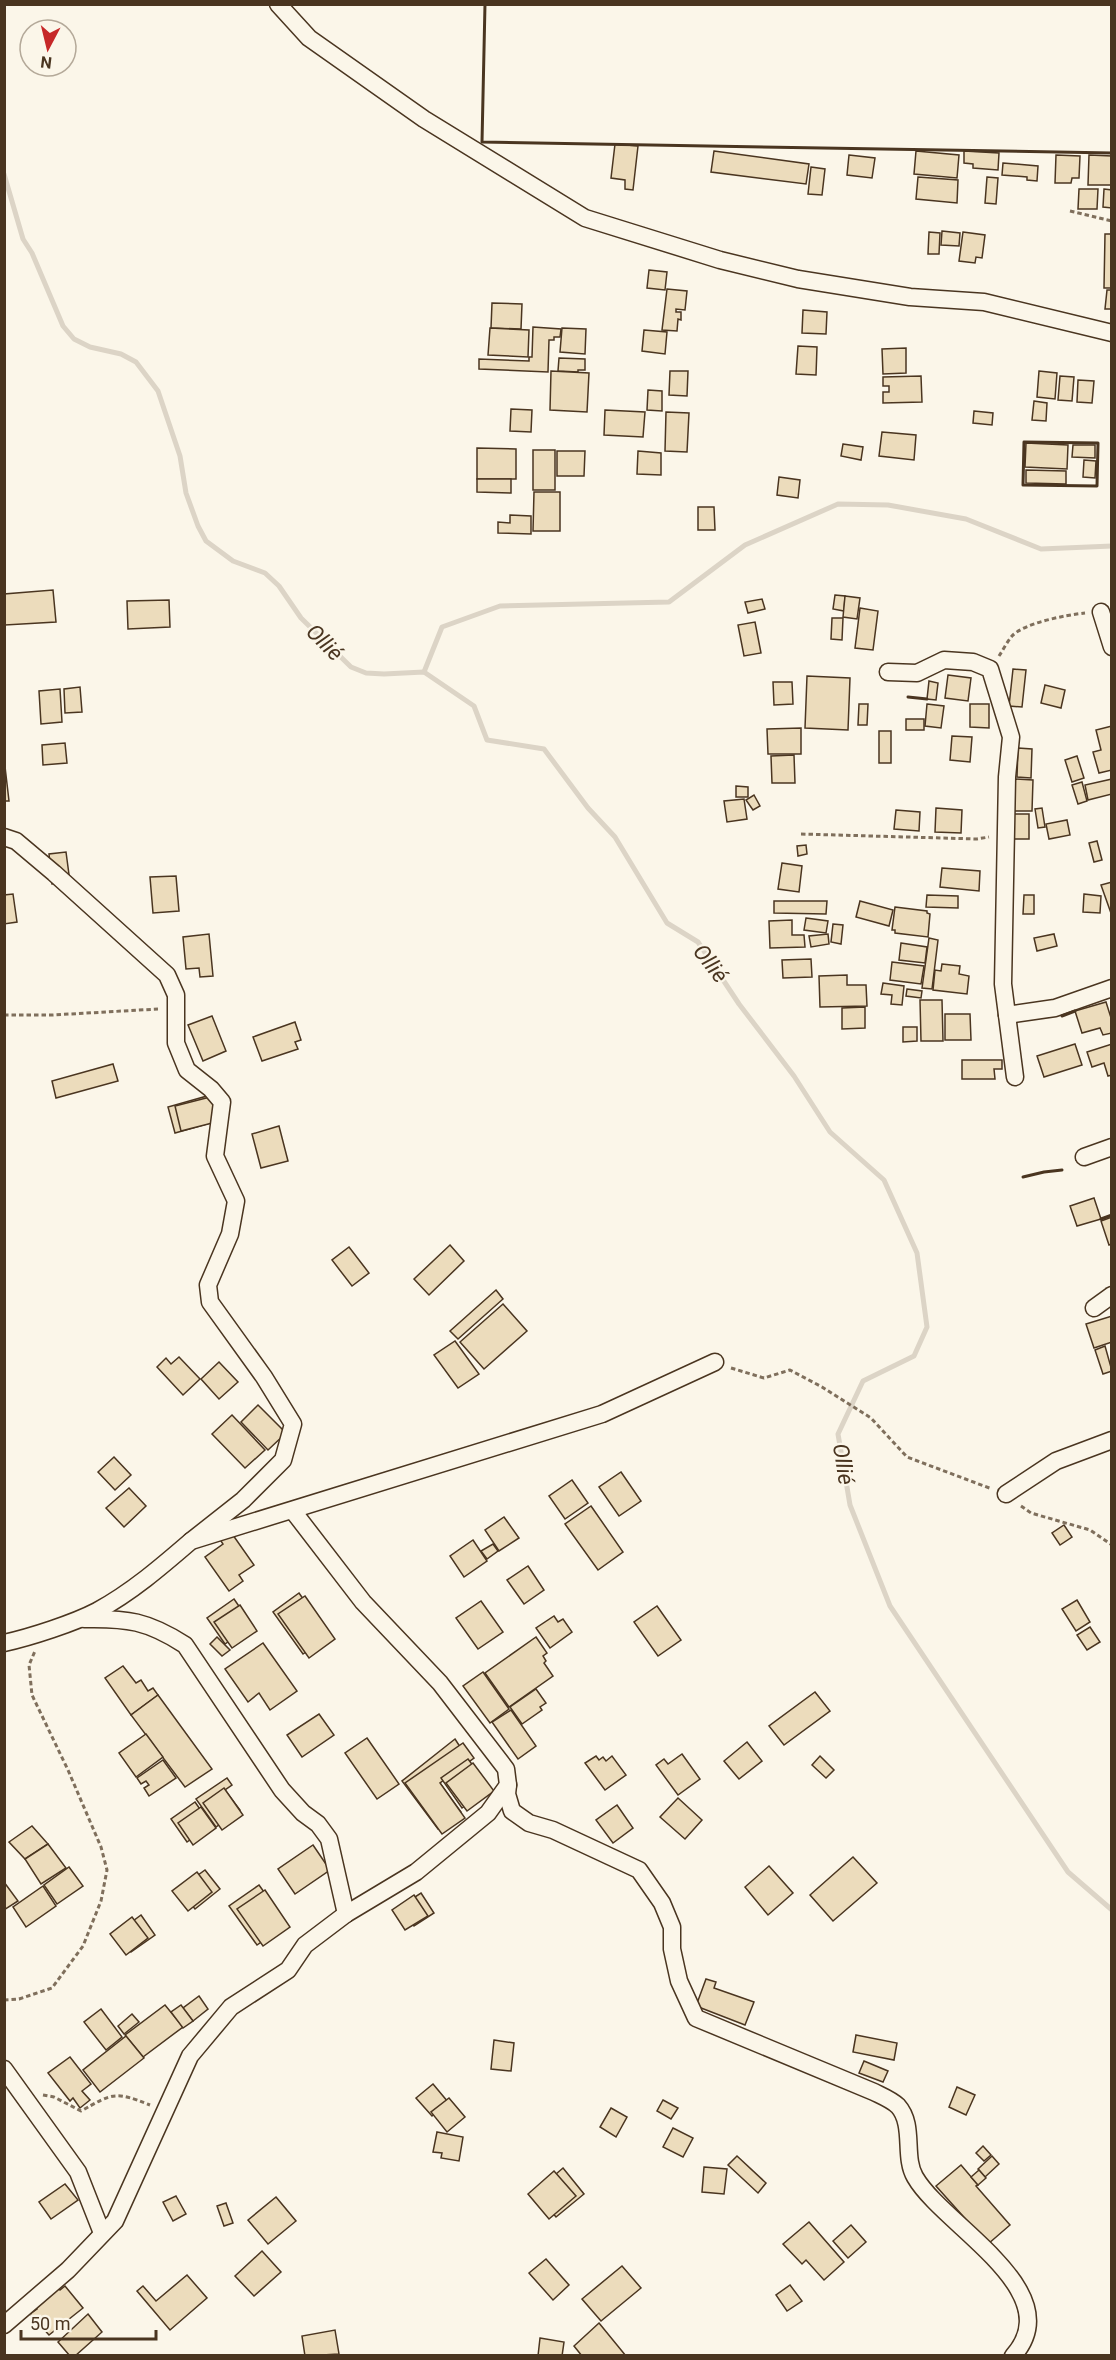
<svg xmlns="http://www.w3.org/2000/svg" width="1116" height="2360" font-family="Roboto,sans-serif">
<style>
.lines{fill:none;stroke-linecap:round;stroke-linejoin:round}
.stream{stroke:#dcd4c6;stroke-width:5}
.building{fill:#ecdcbc;stroke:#4a3520;stroke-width:1.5}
.minor-casing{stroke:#4a3520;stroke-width:19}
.path{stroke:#7f6f5c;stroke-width:3;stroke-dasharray:4.5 3;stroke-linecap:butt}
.minor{stroke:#fbf6e9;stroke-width:16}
.wall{stroke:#4a3520;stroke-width:3}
.labels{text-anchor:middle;stroke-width:4.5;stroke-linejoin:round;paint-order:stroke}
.water-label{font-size:22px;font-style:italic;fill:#4a3520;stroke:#fbf6e9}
</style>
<rect width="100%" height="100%" fill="#fbf6e9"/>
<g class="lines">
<!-- stream -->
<g class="stream">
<polyline points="4,174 23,239 32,253 63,326 74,339 90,347 121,354 136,362 158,391 180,456 186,493 198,526 206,541 233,561 265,573 279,586 301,618 351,667 366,673 384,674 424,672 474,706 487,740 544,749 588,808 615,837 667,923 698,942 739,1004 794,1076 830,1132 884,1180 917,1253 927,1327 914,1356 863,1381 838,1434 850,1505 890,1606 1068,1872 1112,1910"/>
<polyline points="424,672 442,627 500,606 669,602 745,545 838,504 888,505 966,519 1041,549 1112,546"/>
</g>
</g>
<!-- building -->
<g class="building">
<polygon points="615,144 638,146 633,190 625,189 625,180 611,178"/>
<polygon points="714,151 809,164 806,184 711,172"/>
<polygon points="916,151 959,155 957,178 914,174"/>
<polygon points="964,151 999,153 998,170 973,168 973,164 964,163"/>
<polygon points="849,155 875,158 872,178 847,175"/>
<polygon points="1056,155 1080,156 1079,178 1072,178 1071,183 1055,183"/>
<polygon points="1089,155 1112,156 1112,185 1088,185"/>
<polygon points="1003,163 1038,166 1037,181 1027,180 1027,177 1002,175"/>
<polygon points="811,167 825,169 822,195 808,194"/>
<polygon points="918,177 958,180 957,203 916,199"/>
<polygon points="987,177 998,178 996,204 985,203"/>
<polygon points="1079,189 1098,189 1097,209 1078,209"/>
<polygon points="1104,189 1112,190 1112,208 1103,207"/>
<polygon points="942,231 960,233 959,246 941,245"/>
<polygon points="929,232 940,233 939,254 928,254"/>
<polygon points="963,232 985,235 982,258 976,257 975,263 959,261"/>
<polygon points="1105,234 1112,234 1112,288 1104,288"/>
<polygon points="649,270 667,272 665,290 647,288"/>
<polygon points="667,289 687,291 685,310 676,309 676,312 681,312 681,320 678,319 677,331 662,330"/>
<polygon points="1107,290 1112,290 1112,309 1105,309"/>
<polygon points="492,303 522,304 521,329 491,328"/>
<polygon points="803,310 827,312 826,334 802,333"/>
<polygon points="533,327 561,329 560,337 554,337 554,340 549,340 548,372 479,369 479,359 529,361 529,357 532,357"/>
<polygon points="490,328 529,330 528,357 488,355"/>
<polygon points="562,328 586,329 585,354 560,352"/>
<polygon points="644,330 667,332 665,354 642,351"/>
<polygon points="798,346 817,347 816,375 796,374"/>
<polygon points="906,348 906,373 883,374 882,349"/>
<polygon points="559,358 585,359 585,370 578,370 578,372 558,371"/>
<polygon points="551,371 589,373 587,412 550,410"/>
<polygon points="670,371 688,371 687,396 669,395"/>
<polygon points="1039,371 1057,373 1055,399 1037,397"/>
<polygon points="921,376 922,402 883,403 883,392 889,392 889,386 883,386 883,377"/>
<polygon points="1060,376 1074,377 1072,401 1058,400"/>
<polygon points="1078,380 1094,381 1092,403 1077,402"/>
<polygon points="648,390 662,391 662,411 647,410"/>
<polygon points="1034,401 1047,403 1046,421 1032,420"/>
<polygon points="511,409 532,410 531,432 510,431"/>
<polygon points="605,410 645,412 643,437 604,435"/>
<polygon points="974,411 993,413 992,425 973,423"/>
<polygon points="666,412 689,413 687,452 665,451"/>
<polygon points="882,432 916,435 914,460 879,456"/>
<polygon points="1026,443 1068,445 1067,469 1025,467"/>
<polygon points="843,444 863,447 861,460 841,456"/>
<polygon points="1073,445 1095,445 1095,458 1072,457"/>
<polygon points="477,448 516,449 516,479 477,479"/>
<rect x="533" y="450" width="22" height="40"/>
<polygon points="557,451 585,451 584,476 557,476"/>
<polygon points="638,451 661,453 661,475 637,474"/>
<polygon points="1084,460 1096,461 1095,478 1083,477"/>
<polygon points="1026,470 1066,471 1066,484 1026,483"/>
<polygon points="779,477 800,480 798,498 777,495"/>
<polygon points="477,479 511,479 511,493 477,492"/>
<polygon points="534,492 560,492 560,531 533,531"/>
<polygon points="698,507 714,507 715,530 698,530"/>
<polygon points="510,515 531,516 531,534 498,533 498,522 510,523"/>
<polygon points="53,590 56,622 5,625 4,594"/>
<polygon points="835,595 845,596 844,611 833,609"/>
<polygon points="845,596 860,598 857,619 843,617"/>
<polygon points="762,599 765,609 748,613 745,602"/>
<polygon points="169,600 170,627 128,629 127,601"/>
<polygon points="860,608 878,611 873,650 855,648"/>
<polygon points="832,618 843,618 842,640 831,639"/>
<polygon points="755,622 761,653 744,656 738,625"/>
<polygon points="1013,669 1026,670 1022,707 1009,706"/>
<polygon points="948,675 971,678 968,701 945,698"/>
<polygon points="807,676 850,678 848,730 805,728"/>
<polygon points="929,681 938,683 936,700 927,699"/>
<polygon points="773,682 792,682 793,704 774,705"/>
<polygon points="1045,685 1065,690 1061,708 1041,703"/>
<polygon points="80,687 82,712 65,713 64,689"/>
<polygon points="60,689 62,722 41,724 39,691"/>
<polygon points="859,704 868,704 867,725 858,725"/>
<polygon points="927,704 944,706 941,728 925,726"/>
<polygon points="970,704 989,704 989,728 970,727"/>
<rect x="906" y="719" width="18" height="11"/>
<polygon points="1112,726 1112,770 1099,773 1093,752 1101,750 1096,730"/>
<polygon points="801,728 801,754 768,754 767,729"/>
<rect x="879" y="731" width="12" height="32"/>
<polygon points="952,736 972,737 970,762 950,760"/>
<polygon points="65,743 67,763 43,765 42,745"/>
<polygon points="1018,748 1032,749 1031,778 1017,777"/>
<polygon points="794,755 795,783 772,783 771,756"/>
<polygon points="1077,756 1084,778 1072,782 1065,760"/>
<polygon points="4,758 9,801 4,801"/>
<polygon points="1015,779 1033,780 1032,811 1014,811"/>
<polygon points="1112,779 1112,794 1088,800 1085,785"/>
<polygon points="1082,782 1087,801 1078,804 1072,785"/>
<polygon points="736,786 748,787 748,797 736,797"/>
<polygon points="754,795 760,806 753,810 746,800"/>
<polygon points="744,799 747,819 727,822 724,801"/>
<polygon points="936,808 962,810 961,833 935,832"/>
<polygon points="1042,808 1045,827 1038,828 1035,809"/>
<polygon points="896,810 920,812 919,831 894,829"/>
<polygon points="1013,814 1029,814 1029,839 1014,839"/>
<polygon points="1067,820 1070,835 1049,839 1046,824"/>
<polygon points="1097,841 1102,860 1094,862 1089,843"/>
<polygon points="806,845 807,854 798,856 797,846"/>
<polygon points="66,852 70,882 52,884 49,854"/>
<polygon points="782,863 802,866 799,892 778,889"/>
<polygon points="942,868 980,871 979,891 940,887"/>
<polygon points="176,876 179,911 153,913 150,877"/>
<polygon points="1112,882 1112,916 1101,885"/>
<polygon points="13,894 17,922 4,924 4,895"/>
<polygon points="1084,894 1101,896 1100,913 1083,912"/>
<polygon points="927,895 958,896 958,908 926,907"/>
<polygon points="1024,895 1034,895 1034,914 1023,914"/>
<polygon points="774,901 827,901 826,914 774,913"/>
<polygon points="860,901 893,910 889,926 856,917"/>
<polygon points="895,907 927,911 927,913 930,914 928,937 895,933 895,930 892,930"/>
<polygon points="806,918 828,921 826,933 804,930"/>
<polygon points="792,920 792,935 804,935 805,947 770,948 769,921"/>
<polygon points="833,924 843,925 841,944 831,942"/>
<polygon points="209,934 213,976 200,977 199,968 186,969 183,937"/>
<polygon points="828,934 829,944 811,947 809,936"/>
<polygon points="1054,934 1057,946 1037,951 1034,938"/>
<polygon points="929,938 938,940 932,989 922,988"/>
<polygon points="901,943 927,947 925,963 899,960"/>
<polygon points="811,959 812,977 783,978 782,960"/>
<polygon points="892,962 924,966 921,984 890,980"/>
<polygon points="942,964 960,966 959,974 969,976 967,994 933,990 935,970 941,971"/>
<polygon points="847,975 847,985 866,985 867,1006 820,1007 819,976"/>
<polygon points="883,983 904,986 902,1005 891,1004 892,995 881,994"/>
<polygon points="907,989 922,991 921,998 906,996"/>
<polygon points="920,1000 942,1000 943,1041 921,1041"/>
<polygon points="1106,1002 1112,1021 1112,1033 1103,1035 1100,1028 1082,1033 1075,1011"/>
<polygon points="865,1007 865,1028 842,1029 842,1008"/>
<polygon points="945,1014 970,1014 971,1040 945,1040"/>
<polygon points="212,1016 226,1051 203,1061 188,1025"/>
<polygon points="295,1022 301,1040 295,1042 298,1049 262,1061 253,1037"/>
<polygon points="903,1027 917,1027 917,1041 903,1042"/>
<polygon points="1075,1044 1082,1065 1044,1077 1037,1056"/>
<polygon points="1112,1044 1112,1075 1108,1076 1104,1063 1092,1067 1087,1052"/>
<polygon points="962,1060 1002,1060 1002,1069 994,1069 995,1079 962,1079"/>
<polygon points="113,1064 118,1081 56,1098 52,1081"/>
<polygon points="207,1096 214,1122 175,1133 168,1107"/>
<polygon points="214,1096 220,1121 181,1131 175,1106"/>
<polygon points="279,1126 288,1161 261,1168 252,1134"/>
<polygon points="1094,1198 1101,1219 1077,1226 1070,1206"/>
<polygon points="1112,1217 1112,1244 1109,1245 1101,1221"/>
<polygon points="450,1245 464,1261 429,1295 414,1279"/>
<polygon points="349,1247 369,1273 352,1286 332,1260"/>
<polygon points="496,1290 503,1299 458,1339 450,1331"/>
<polygon points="503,1304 527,1331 484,1369 460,1342"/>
<polygon points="1112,1316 1112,1342 1094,1348 1086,1324"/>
<polygon points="455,1341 479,1374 458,1388 434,1355"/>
<polygon points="1105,1346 1112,1371 1103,1374 1095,1350"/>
<polygon points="179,1357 200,1379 183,1395 157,1367 166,1358 171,1364"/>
<polygon points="219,1362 238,1382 219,1399 201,1379"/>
<polygon points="258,1405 286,1433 268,1450 241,1422"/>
<polygon points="232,1415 265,1450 245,1468 212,1434"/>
<polygon points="114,1457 131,1475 115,1490 98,1472"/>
<polygon points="621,1472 641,1501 619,1516 599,1487"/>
<polygon points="572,1480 588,1503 565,1519 549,1496"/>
<polygon points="129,1488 146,1506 124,1527 106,1508"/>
<polygon points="591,1506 623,1552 598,1570 565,1524"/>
<polygon points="504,1517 519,1538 499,1551 485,1530"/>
<polygon points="1064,1525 1072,1537 1060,1545 1052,1533"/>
<polygon points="228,1528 254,1565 239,1575 243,1581 229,1591 205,1557 223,1544 217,1535"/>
<polygon points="473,1540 487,1561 464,1577 450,1556"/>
<polygon points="493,1544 498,1551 487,1559 481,1551"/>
<polygon points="528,1566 544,1590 524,1604 507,1580"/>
<polygon points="299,1593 329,1636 303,1654 273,1612"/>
<polygon points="305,1596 335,1639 309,1658 278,1614"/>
<polygon points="234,1599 252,1625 225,1644 207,1618"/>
<polygon points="1077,1600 1090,1622 1076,1631 1062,1609"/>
<polygon points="481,1601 503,1632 478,1649 456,1618"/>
<polygon points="240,1605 257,1631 232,1648 214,1622"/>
<polygon points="657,1606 681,1640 658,1656 634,1622"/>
<polygon points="554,1616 558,1622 563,1619 572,1632 550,1648 536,1628"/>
<polygon points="1090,1627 1100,1642 1087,1650 1077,1635"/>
<polygon points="217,1637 230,1650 222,1656 210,1644"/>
<polygon points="536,1637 547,1653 543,1656 546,1661 544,1663 553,1676 509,1707 485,1673"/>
<polygon points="263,1643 297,1691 270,1710 259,1693 248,1702 225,1669"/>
<polygon points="123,1666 136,1683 141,1680 148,1691 153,1688 158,1695 131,1715 105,1678"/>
<polygon points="483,1672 509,1709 490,1723 463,1686"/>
<polygon points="536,1689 546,1703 540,1707 542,1710 522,1724 510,1707"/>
<polygon points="815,1692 830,1711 784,1745 769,1726"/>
<polygon points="158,1695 212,1769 185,1787 131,1715"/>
<polygon points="511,1710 536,1746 518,1759 492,1722"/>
<polygon points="319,1714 334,1735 302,1757 287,1735"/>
<polygon points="146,1734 163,1757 136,1777 119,1753"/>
<polygon points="367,1738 399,1784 377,1799 345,1753"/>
<polygon points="455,1739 466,1756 437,1779 461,1812 438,1829 402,1781"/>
<polygon points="747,1742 762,1761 739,1779 724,1761"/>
<polygon points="463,1743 474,1758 440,1783 465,1818 442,1834 405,1783"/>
<polygon points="682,1754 700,1779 678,1795 656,1765 664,1759 668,1764"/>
<polygon points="596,1756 599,1760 603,1757 606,1761 612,1756 626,1775 605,1790 585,1763"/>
<polygon points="820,1756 834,1770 826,1778 812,1765"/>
<polygon points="468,1759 490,1788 462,1808 441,1778"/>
<polygon points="163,1760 176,1778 149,1796 144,1788 149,1785 146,1781 141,1784 137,1778"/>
<polygon points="473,1763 494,1791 467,1811 446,1783"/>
<polygon points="227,1778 232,1785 225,1790 240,1810 216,1827 196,1799"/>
<polygon points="224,1788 243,1815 222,1830 203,1803"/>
<polygon points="678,1798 702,1820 685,1839 660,1817"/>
<polygon points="195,1802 211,1825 187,1842 171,1819"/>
<polygon points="617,1805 633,1828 613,1843 596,1820"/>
<polygon points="201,1807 216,1828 193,1845 178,1823"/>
<polygon points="32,1826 48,1844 25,1859 9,1842"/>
<polygon points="48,1844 66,1868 41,1884 25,1859"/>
<polygon points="313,1845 330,1870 295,1894 278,1869"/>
<polygon points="853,1857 877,1883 833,1921 810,1895"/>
<polygon points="769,1866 793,1893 768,1915 745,1887"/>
<polygon points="69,1867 83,1886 57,1904 44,1885"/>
<polygon points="205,1870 220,1889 195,1909 179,1889"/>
<polygon points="197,1872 212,1892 188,1911 172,1891"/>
<polygon points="4,1882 18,1901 4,1910"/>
<polygon points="259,1885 287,1924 257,1945 229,1906"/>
<polygon points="43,1886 56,1906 26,1927 13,1907"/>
<polygon points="265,1890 290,1927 263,1946 237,1909"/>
<polygon points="421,1893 434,1913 414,1926 401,1906"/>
<polygon points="414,1895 428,1916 405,1930 392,1910"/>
<polygon points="141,1915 155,1935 131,1952 117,1933"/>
<polygon points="132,1917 148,1938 126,1955 110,1934"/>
<polygon points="706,1979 716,1982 714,1988 754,2002 745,2025 696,2006"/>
<polygon points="199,1996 208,2009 193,2021 183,2008"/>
<polygon points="165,2005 183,2027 143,2057 125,2035"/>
<polygon points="181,2005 193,2021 183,2028 171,2012"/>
<polygon points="101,2009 122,2037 106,2050 84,2022"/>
<polygon points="132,2014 139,2022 124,2034 118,2026"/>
<polygon points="856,2035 897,2043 894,2060 853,2052"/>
<polygon points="126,2036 144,2058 100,2092 83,2070"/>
<polygon points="494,2040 514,2043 511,2071 491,2069"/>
<polygon points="70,2057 91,2084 82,2091 90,2100 80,2108 73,2098 70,2101 48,2073"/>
<polygon points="864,2061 888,2071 883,2082 859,2073"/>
<polygon points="433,2084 448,2102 432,2116 416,2098"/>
<polygon points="957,2087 975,2095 966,2115 949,2107"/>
<polygon points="449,2098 465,2117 447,2132 431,2112"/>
<polygon points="663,2100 678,2108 671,2119 657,2111"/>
<polygon points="611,2108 627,2117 616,2137 600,2127"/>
<polygon points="673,2128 693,2138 683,2157 663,2147"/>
<polygon points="437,2132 463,2137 459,2161 441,2158 442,2153 433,2152"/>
<polygon points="983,2146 991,2155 984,2161 976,2153"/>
<polygon points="737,2156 766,2183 758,2193 728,2165"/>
<polygon points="992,2156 999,2164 985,2177 978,2169"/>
<polygon points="961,2165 978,2185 976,2186 1010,2225 988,2244 936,2186"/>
<polygon points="704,2167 727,2169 724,2194 702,2192"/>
<polygon points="563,2168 584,2194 556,2217 535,2192"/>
<polygon points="979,2170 986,2178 978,2185 971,2177"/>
<polygon points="554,2171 576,2196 549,2219 528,2194"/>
<polygon points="65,2184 78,2200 51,2219 39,2202"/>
<polygon points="176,2196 186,2214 173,2221 163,2202"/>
<polygon points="276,2197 296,2221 268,2244 248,2220"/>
<polygon points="226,2203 233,2223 224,2226 217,2206"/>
<polygon points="809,2222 844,2262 824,2280 806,2260 802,2264 783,2244"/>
<polygon points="851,2225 866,2242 848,2258 833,2241"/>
<polygon points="262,2251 281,2272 254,2296 235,2276"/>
<polygon points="546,2259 569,2285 553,2300 529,2273"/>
<polygon points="622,2266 641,2288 601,2321 582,2299"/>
<polygon points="187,2275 207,2298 170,2330 137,2291 143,2286 156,2301"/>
<polygon points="54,2284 60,2290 65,2286 83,2308 49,2335 30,2314 37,2309 34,2303"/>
<polygon points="790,2285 802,2301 787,2311 776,2295"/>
<polygon points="88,2314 102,2332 75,2356 70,2356 58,2342"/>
<polygon points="599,2323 626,2356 582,2356 574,2346"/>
<polygon points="335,2330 339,2354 305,2356 302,2336"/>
<polygon points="540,2338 564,2342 562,2356 538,2356"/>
</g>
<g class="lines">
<defs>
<g id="minor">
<polyline points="278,4 309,38 424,119 585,218 720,260 798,279 910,297 984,302 1112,333"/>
<polyline points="1101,612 1112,647"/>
<polyline points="888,672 917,673 944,660 973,662 990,669 1011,737 1007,777 1003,984 1015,1077"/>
<polyline points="4,837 16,841 54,873 167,975 176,995 176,1043 187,1070 211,1089 222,1102 215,1156 236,1201 230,1234 208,1285 210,1302 264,1377 293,1424 283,1460 243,1500 191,1541"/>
<polyline points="1007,1015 1055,1008 1112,988"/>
<polyline points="1084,1157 1112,1147"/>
<polyline points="1094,1308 1112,1295"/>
<polyline points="1006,1494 1056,1461 1112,1440"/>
<path d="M84,1619C127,1618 148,1621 185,1645L282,1790L303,1813L318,1824L329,1839L346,1914"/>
<path d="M4,1643C31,1637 74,1623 97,1611C132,1592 162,1566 191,1541L602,1414L715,1362"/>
<path d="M508,1785L507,1794L512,1811L529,1823L553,1830L639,1870L662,1903L672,1927V1949L679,1981L696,2018L874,2092C882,2096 892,2100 898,2106C915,2125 903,2157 915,2177C943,2226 1071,2291 1013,2356"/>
<polyline points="4,2069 78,2172 102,2233"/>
<polyline points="4,2325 68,2270 115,2221 190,2056 231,2007 288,1970 305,1945 346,1914 416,1872 488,1813 508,1785 506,1769 440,1683 363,1602 293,1511"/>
</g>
</defs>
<!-- minor casing -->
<use href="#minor" class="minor-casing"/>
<!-- path -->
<g class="path">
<polyline points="1070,211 1112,221"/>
<path d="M999,656C1003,650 1007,642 1012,636C1024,623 1066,615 1085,613"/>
<polyline points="801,834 977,839 989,837"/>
<polyline points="4,1015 53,1015 158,1009"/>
<polyline points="731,1368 764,1378 790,1370 822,1387 871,1418 907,1457 992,1489"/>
<polyline points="1021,1506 1031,1513 1090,1530 1112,1545"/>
<polyline points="4,2000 19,1999 52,1988 83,1946 101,1901 107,1870 101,1847 68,1770 32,1695 29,1665 35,1651"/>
<path d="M43,2095L54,2097L81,2111C113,2093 115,2091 150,2105"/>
</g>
<!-- minor -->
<use href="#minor" class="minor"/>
<!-- wall -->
<g class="wall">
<polyline points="485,4 482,142 1112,153"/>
<polygon points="1024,442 1098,443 1097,486 1023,485"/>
<polyline points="908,697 927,699"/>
<polyline points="1062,1016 1075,1011"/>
<polyline points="1023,1177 1044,1172 1062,1170"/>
<polyline points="1101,1219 1112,1215"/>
</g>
</g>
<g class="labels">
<!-- water labels -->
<g class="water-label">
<text transform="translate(325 642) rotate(45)" y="8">Ollié</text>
<text transform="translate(711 963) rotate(52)" y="8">Ollié</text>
<text transform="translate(844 1464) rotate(81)" y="8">Ollié</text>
</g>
</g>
<!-- border -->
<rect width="1116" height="2360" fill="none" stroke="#4a3520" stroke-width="12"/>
<!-- north arrow -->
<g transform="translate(48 48) rotate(187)"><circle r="28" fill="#fbf6e9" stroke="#b4a999" stroke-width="1.5"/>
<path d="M0-4.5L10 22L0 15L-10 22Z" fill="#c62828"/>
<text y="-9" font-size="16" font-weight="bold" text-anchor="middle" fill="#4a3520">N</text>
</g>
<!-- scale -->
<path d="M21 2330v9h135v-9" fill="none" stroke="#4a3520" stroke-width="3"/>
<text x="30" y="2330" font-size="18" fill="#4a3520" stroke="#fbf6e9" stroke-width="4.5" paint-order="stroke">50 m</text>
</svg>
